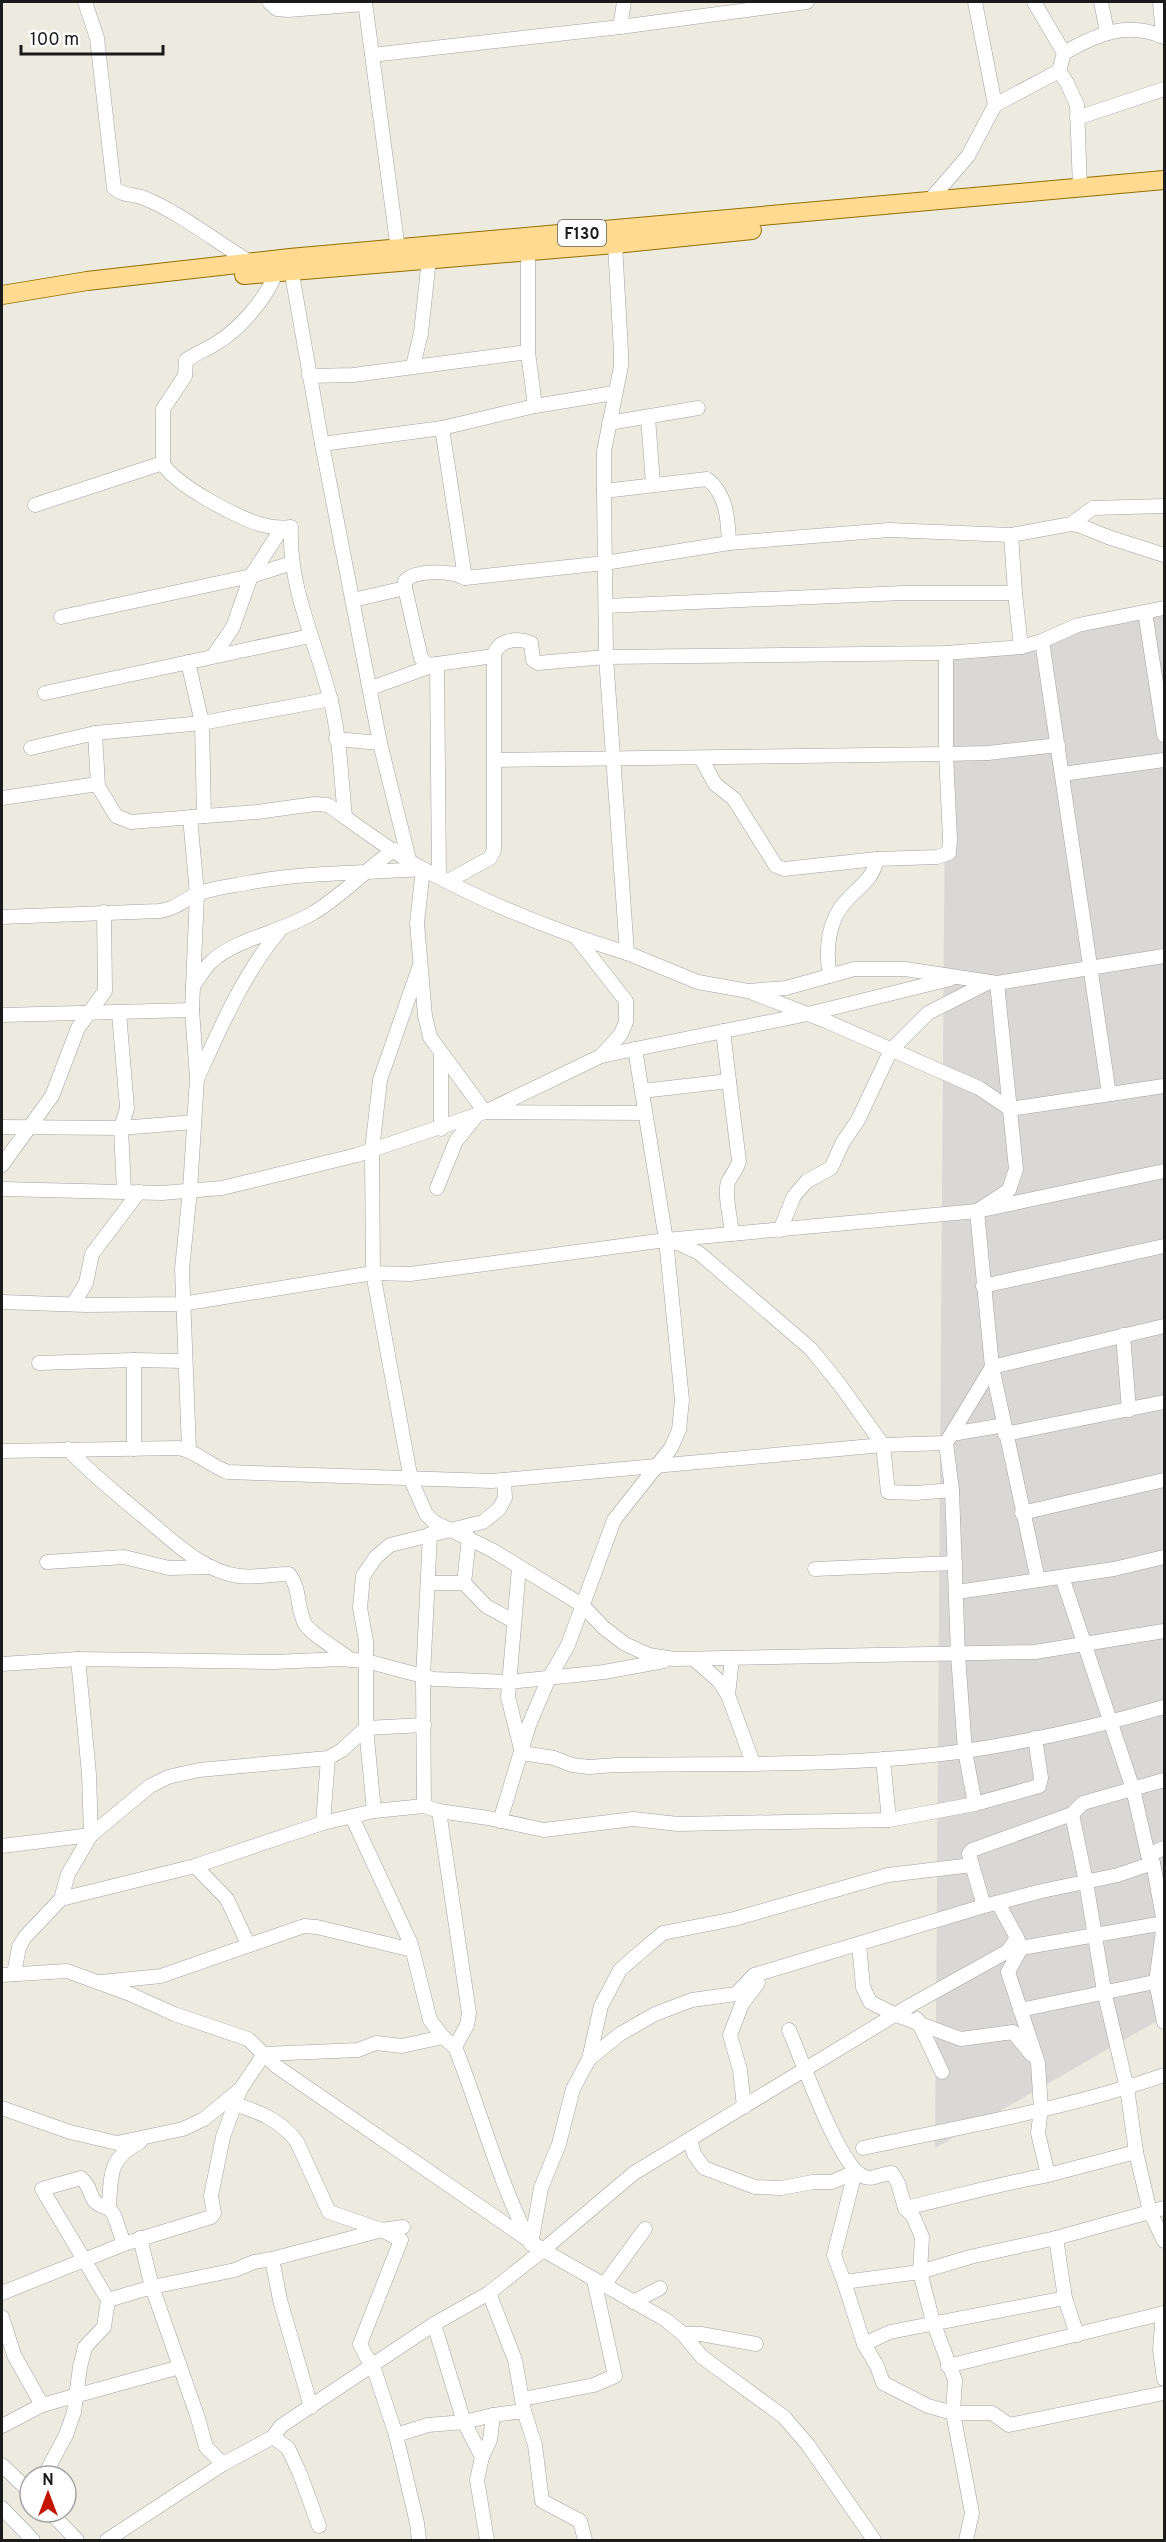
<svg xmlns="http://www.w3.org/2000/svg" width="1166" height="2542" font-family="Overpass,sans-serif">
<style>
.residential{fill:#d9d8d7}
.lines{fill:none;stroke-linecap:round;stroke-linejoin:round}
.minor-casing{stroke:#a2a2a2;stroke-width:15}
.major-casing{stroke:#917000;stroke-width:20}
.minor{stroke:#fff;stroke-width:14}
.major{stroke:#ffdb92;stroke-width:18}
.labels{text-anchor:middle;stroke-width:4.5;stroke-linejoin:round;paint-order:stroke}
.shield{fill:#fff;stroke:#5f5f5f;stroke-width:1.5}
.shield-label{font-size:16px;font-weight:bold;fill:#1b1b1b}
</style>
<rect width="100%" height="100%" fill="#edeadf"/>
<!-- residential -->
<polygon class="residential" points="1164,614 1164,2017 935,2148 946,656"/>
<g class="lines">
<defs>
<g id="minor">
<path d="M85,2L97,38L114,188C123,196 134,194 144,198C179,212 218,243 250,262"/>
<polyline points="269,2 277,9 288,10 365,4"/>
<polyline points="365,2 398,250"/>
<polyline points="975,2 995,105"/>
<polyline points="1101,2 1107,32"/>
<polyline points="1160,2 1163,36"/>
<polyline points="620,27 624,2"/>
<path d="M1064,53C1097,34 1127,21 1164,37"/>
<polyline points="372,55 620,27 807,2"/>
<polyline points="1059,71 1067,83 1077,105 1080,189"/>
<polyline points="1077,118 1164,89"/>
<polyline points="929,201 968,156 995,105 1059,71 1064,53 1034,2"/>
<polyline points="615,244 621,352 621,366 604,451 604,491 606,657 627,953 698,982 748,991 786,988 854,969 905,969 997,983 1164,956"/>
<polyline points="528,250 528,352 535,406"/>
<polyline points="290,263 322,444 380,743 409,860"/>
<path d="M276,273C266,299 239,330 215,344C205,350 195,354 186,360L185,376L163,409V463C171,483 241,520 263,525C273,528 282,528 291,527C288,586 316,642 330,698C340,736 341,778 345,817"/>
<polyline points="413,366 421,333 429,259"/>
<polyline points="309,376 353,375 528,352"/>
<polyline points="648,417 653,484"/>
<polyline points="609,423 698,408"/>
<polyline points="442,428 465,578"/>
<polyline points="322,444 442,428 535,406 614,393"/>
<path d="M604,491L707,479C727,494 728,520 729,543L889,530L1011,535L1071,524L1093,508L1164,506"/>
<polyline points="35,505 163,463"/>
<polyline points="1071,524 1081,526 1108,537 1164,555"/>
<polyline points="1011,535 1015,593 1021,647"/>
<polyline points="405,588 421,658 428,665 437,664 439,877"/>
<path d="M353,600L405,588V581C416,569 452,571 465,578L605,563L729,543"/>
<polyline points="606,606 903,593 1015,593"/>
<polyline points="1145,612 1164,735"/>
<polyline points="61,617 251,576 292,563"/>
<polyline points="1042,641 1109,1094"/>
<polyline points="214,655 233,627 251,576 282,528"/>
<polyline points="188,662 202,723 204,816"/>
<polyline points="371,688 437,664 494,656"/>
<polyline points="45,693 310,636"/>
<polyline points="95,733 98,786"/>
<polyline points="336,739 380,743"/>
<polyline points="31,748 95,733 202,723 331,699"/>
<polyline points="701,758 715,784 734,799 776,866 784,869 877,859 937,857 949,853 950,839 946,754 946,653"/>
<polyline points="495,760 946,754 988,753 1058,745"/>
<polyline points="1062,774 1164,760"/>
<path d="M2,798L91,785L98,786L116,816L131,822L257,812L315,804L328,805C359,827 390,851 423,869C488,904 557,932 627,953"/>
<path d="M448,881L490,858L494,850V656C497,640 517,637 531,643L533,660L538,663L606,657L946,653L1021,647L1042,641L1078,625L1164,608"/>
<path d="M2,917L159,911C178,908 181,901 197,894C212,888 231,886 247,883C305,872 364,873 423,869L417,923L425,1016L430,1037L485,1112L645,1113"/>
<polyline points="420,965 380,1080 372,1150 373,1273 411,1480 426,1514 434,1522 492,1550 582,1605 604,1628 625,1644 649,1655 674,1659 1035,1652 1164,1631"/>
<path d="M830,976C825,950 828,919 847,900C860,886 873,879 877,859"/>
<polyline points="997,983 1016,1169 1009,1190 977,1211 992,1367 1038,1580"/>
<path d="M193,986C199,978 205,967 212,961C236,939 284,931 313,913C342,896 366,869 394,850"/>
<polyline points="753,993 826,1021 979,1088 1010,1109 1164,1086"/>
<polyline points="119,1013 127,1108 121,1128 124,1192"/>
<polyline points="2,1015 192,1010"/>
<polyline points="723,1031 729,1081"/>
<polyline points="635,1049 666,1240 680,1244 699,1253 811,1349 840,1385 883,1445 888,1492 916,1493 952,1490"/>
<polyline points="441,1054 441,1129"/>
<polyline points="601,1056 808,1014 950,979"/>
<path d="M198,1077C221,1026 244,973 280,930"/>
<path d="M642,1091L729,1081L739,1161C737,1170 731,1175 728,1182C724,1193 731,1221 732,1234"/>
<polyline points="2,1127 121,1128 194,1122"/>
<polyline points="2,1165 52,1096 78,1028 105,991 104,912"/>
<polyline points="437,1188 456,1141 477,1115"/>
<polyline points="2,1189 162,1193 222,1188 357,1155 485,1112 601,1056 621,1034 626,1022 626,1001 576,937"/>
<polyline points="780,1230 794,1196 807,1181 831,1168 843,1142 858,1120 891,1050 928,1013 989,982"/>
<polyline points="983,1286 1164,1246"/>
<polyline points="2,1302 86,1305 182,1304 373,1273 410,1274 666,1240 977,1211 1164,1171"/>
<polyline points="73,1304 86,1283 92,1254 139,1192"/>
<polyline points="1123,1335 1129,1410"/>
<polyline points="134,1360 184,1361"/>
<polyline points="39,1363 134,1360 134,1449"/>
<polyline points="952,1434 1004,1425"/>
<polyline points="1005,1434 1164,1402"/>
<path d="M68,1449C91,1474 117,1494 143,1516C171,1539 201,1571 239,1576C255,1578 273,1574 289,1574C301,1589 296,1607 305,1624C312,1635 340,1651 351,1660"/>
<polyline points="189,1449 182,1269 190,1190 197,1078 192,1010 197,894 190,817"/>
<path d="M2,1451L178,1448C195,1450 210,1466 228,1472L492,1481L883,1445L946,1443"/>
<polyline points="1022,1513 1164,1480"/>
<polyline points="47,1562 124,1557 169,1568 211,1567"/>
<path d="M519,1567L508,1697L522,1753L554,1758L572,1765L589,1767L616,1765C731,1763 851,1767 965,1751C1033,1741 1099,1726 1164,1707"/>
<polyline points="815,1569 955,1563"/>
<polyline points="1062,1577 1133,1789 1148,1855 1153,1863 1164,1923 1156,1982 1164,2022"/>
<polyline points="428,1583 464,1583 486,1606 513,1621"/>
<polyline points="464,1583 469,1538"/>
<polyline points="957,1592 1114,1569 1164,1557"/>
<polyline points="694,1659 719,1681 728,1695 753,1763"/>
<polyline points="2,1664 78,1659 274,1662 341,1659 366,1661 434,1679 509,1682 604,1672 664,1661"/>
<polyline points="728,1695 732,1658"/>
<polyline points="883,1759 889,1820"/>
<polyline points="975,1804 965,1751 958,1655 952,1490 946,1443 992,1367 1164,1326"/>
<polyline points="424,1806 423,1677 430,1534"/>
<polyline points="374,1811 366,1728 366,1641 360,1608 363,1576 376,1557 390,1545 483,1522 499,1509 505,1498 504,1480"/>
<polyline points="439,1811 469,2013 467,2025 455,2047"/>
<polyline points="1072,1814 1086,1882 1104,1991 1127,2088 1136,2152 1150,2212 1164,2241"/>
<path d="M352,1817L411,1944L430,2020L443,2037L455,2047C481,2112 498,2180 530,2242"/>
<polyline points="500,1821 529,1725 548,1680 568,1645 614,1520 671,1448 679,1430 682,1400 666,1240"/>
<polyline points="323,1823 328,1758"/>
<polyline points="2,1846 91,1835 150,1786 168,1777 199,1770 328,1758 342,1750 366,1728 424,1725"/>
<polyline points="1148,1855 1164,1848"/>
<polyline points="195,1866 227,1899 248,1944"/>
<polyline points="61,1899 68,1874 91,1835 89,1774 78,1659"/>
<polyline points="984,1906 970,1858 969,1854 972,1850 1072,1814 1083,1803 1164,1780"/>
<polyline points="859,1944 863,1987 870,2002 896,2015 961,2039 1013,2032 1031,2054"/>
<polyline points="1021,1948 1164,1923"/>
<polyline points="14,1974 19,1947 25,1937 61,1899 195,1866 323,1823 374,1811 424,1806 439,1811 488,1818 544,1830 633,1819 678,1824 889,1820 975,1804 1039,1786 1041,1778 1035,1738"/>
<polyline points="2,1975 67,1971 130,1994 174,2014 248,2039 276,2066 543,2250 634,2173 911,2005 1008,1951 1017,1938 998,1903"/>
<polyline points="101,1982 161,1976 304,1926 317,1927 412,1950"/>
<polyline points="1020,2010 1164,1980"/>
<polyline points="917,2019 942,2072"/>
<path d="M789,2030C801,2057 840,2170 865,2177C873,2180 883,2173 892,2173L898,2183L905,2208L913,2216L922,2237L920,2272L933,2322L955,2380L953,2413L972,2513L966,2540"/>
<polyline points="589,2059 620,2034 655,2014 692,2000 736,1994 754,1975 984,1906 1042,1891 1118,1875 1153,1863"/>
<path d="M234,2104C258,2111 282,2121 297,2142L329,2212L382,2230L401,2240L360,2344L367,2358L375,2364"/>
<polyline points="744,2107 740,2070 730,2035 742,2004 758,1983"/>
<polyline points="2,2108 70,2132 117,2143 183,2129 204,2119 238,2091"/>
<polyline points="690,2139 694,2154 704,2168 755,2187 781,2188 813,2182 832,2182 855,2172"/>
<path d="M863,2148C964,2126 1067,2109 1164,2075"/>
<polyline points="1048,2175 1136,2152"/>
<path d="M109,2208C111,2175 108,2159 140,2142"/>
<path d="M905,2208C953,2197 999,2184 1048,2175L1038,2133L1041,2109L1038,2063L1008,1972L1021,1948L1017,1938"/>
<polyline points="1164,2208 1056,2238 970,2257 920,2272 844,2282 864,2344 877,2366 883,2383 928,2406 953,2413 992,2413 1009,2425 1164,2393"/>
<polyline points="1056,2238 1065,2298 1077,2335"/>
<polyline points="531,2244 541,2188 559,2144 573,2089 589,2059 601,2006 620,1970 637,1955 663,1933 734,1919 888,1875 972,1865"/>
<polyline points="272,2259 280,2300 311,2407"/>
<polyline points="844,2282 834,2255 855,2172"/>
<polyline points="604,2285 645,2229"/>
<polyline points="2,2293 124,2244 211,2217 214,2213 211,2196 223,2137 240,2090 264,2054 358,2050 376,2043 402,2046 443,2037"/>
<polyline points="489,2293 515,2360 524,2411 535,2445 542,2501 580,2521 585,2540"/>
<polyline points="108,2300 152,2287 140,2238"/>
<polyline points="633,2302 660,2288"/>
<polyline points="1163,2313 1160,2350 1164,2379"/>
<polyline points="2,2317 14,2355 42,2405"/>
<polyline points="434,2324 464,2422 493,2415"/>
<polyline points="683,2334 701,2334 756,2344"/>
<polyline points="864,2344 890,2332 1065,2298"/>
<polyline points="373,2366 396,2435 428,2425 464,2422 482,2457"/>
<polyline points="948,2366 1164,2313"/>
<polyline points="523,2399 594,2385 615,2376 594,2280"/>
<polyline points="2,2426 42,2405 180,2367"/>
<polyline points="396,2435 417,2523 419,2540"/>
<polyline points="273,2437 288,2448 300,2474 319,2526"/>
<polyline points="223,2464 206,2447 197,2415 152,2287 235,2270 254,2262 272,2259 382,2230 403,2227"/>
<polyline points="2,2465 30,2492"/>
<path d="M44,2476L66,2435L74,2412L80,2367L85,2347L104,2327L108,2300L42,2189L81,2178C96,2191 85,2203 109,2208L114,2215L124,2244"/>
<polyline points="2,2508 33,2540"/>
<polyline points="50,2512 77,2540"/>
<polyline points="107,2540 223,2464 273,2437 281,2426 434,2324 489,2293 543,2250 666,2320 683,2334 702,2357 784,2417 808,2445 874,2540"/>
<polyline points="487,2540 477,2480 482,2457 490,2440 493,2415 524,2411"/>
</g>
<g id="major">
<polyline points="244,275 615,244 752,230"/>
<polyline points="2,295 87,281 290,258 1164,180"/>
</g>
</defs>
<!-- minor casing -->
<use href="#minor" class="minor-casing"/>
<!-- major casing -->
<use href="#major" class="major-casing"/>
<!-- minor -->
<use href="#minor" class="minor"/>
<!-- major -->
<use href="#major" class="major"/>
</g>
<g class="labels">
<!-- shield labels -->
<rect class="shield" x="558" y="220" width="48" height="26" rx="4.5"/>
<g class="shield-label">
<text x="582" y="239">F130</text>
</g>
</g>
<!-- border -->
<rect width="1166" height="2542" fill="none" stroke="#1b1b1b" stroke-width="6"/>
<!-- north arrow -->
<g transform="translate(48 2494)"><circle r="28" fill="#ffffff" stroke="#a4a4a4" stroke-width="1.5"/>
<path d="M0-4.5L10 22L0 15L-10 22Z" fill="#c51400"/>
<text y="-9" font-size="16" font-weight="bold" text-anchor="middle" fill="#1b1b1b">N</text>
</g>
<!-- scale -->
<path d="M21 45v9h142v-9" fill="none" stroke="#1b1b1b" stroke-width="3"/>
<text x="30" y="45" font-size="18" fill="#1b1b1b" stroke="#ffffff" stroke-width="4.5" paint-order="stroke">100 m</text>
</svg>
